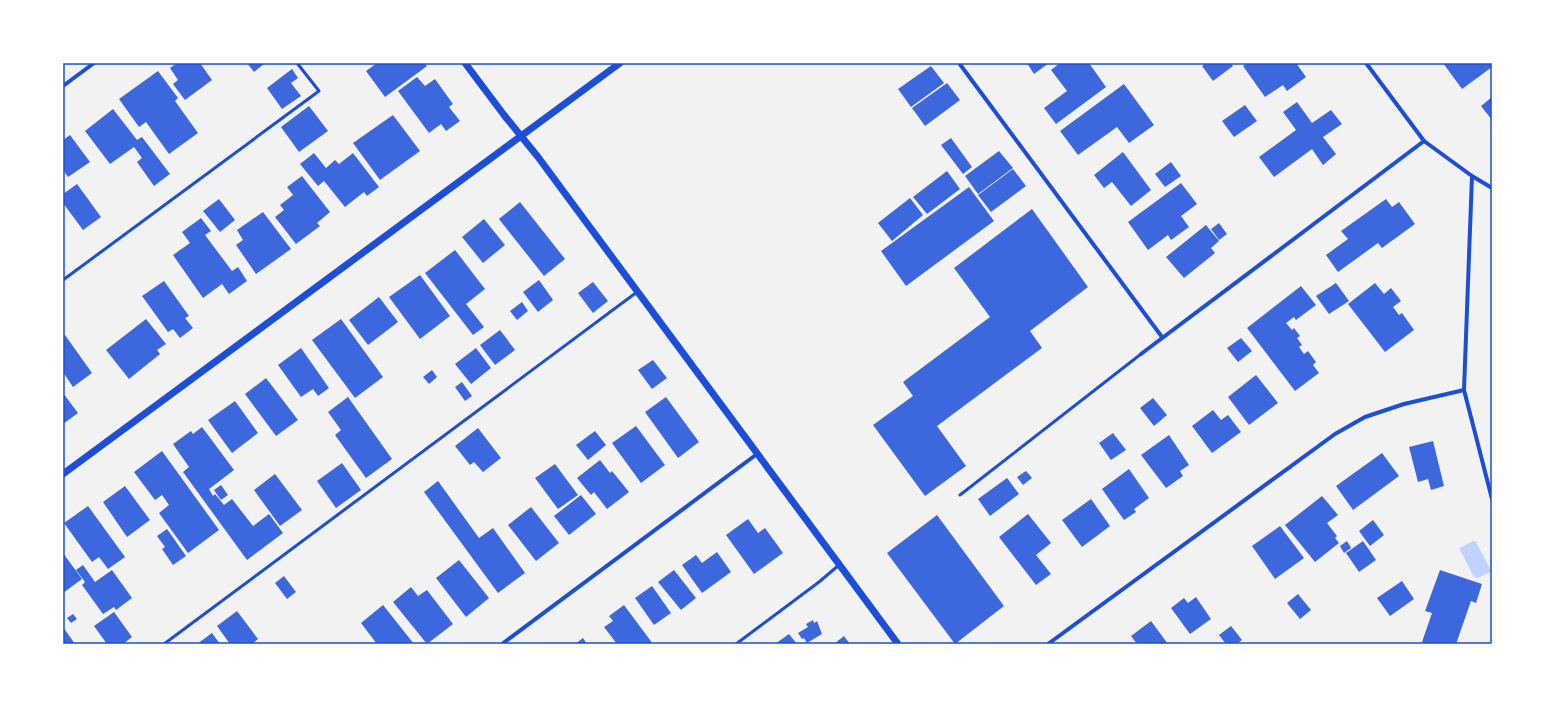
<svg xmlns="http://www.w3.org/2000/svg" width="1555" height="707" font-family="'Fira Sans',sans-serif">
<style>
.water{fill:#bfd3fe}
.building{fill:#3d67dc}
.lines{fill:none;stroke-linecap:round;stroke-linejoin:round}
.service{stroke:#1d4ed8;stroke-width:3}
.minor{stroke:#1d4ed8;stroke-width:4}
.tertiary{stroke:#1d4ed8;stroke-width:7}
.neatline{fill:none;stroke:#1d4ed8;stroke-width:1.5}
</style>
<rect width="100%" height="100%" fill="#f2f2f2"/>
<!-- water -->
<polygon class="water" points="1473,541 1476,542 1490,569 1490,572 1478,578 1474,577 1460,550 1460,548"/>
<!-- building -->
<g class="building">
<polygon points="177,63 200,63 212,80 185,100 173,84 178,80 170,68"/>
<polygon points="247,63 265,63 254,72"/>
<polygon points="377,63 425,63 427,66 385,97 366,71"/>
<polygon points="1027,63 1049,63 1034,74"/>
<polygon points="1060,63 1089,63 1106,87 1056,124 1044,108 1067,91 1051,70"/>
<polygon points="1206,63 1231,63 1233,66 1213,81 1202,66"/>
<polygon points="1247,63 1296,63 1306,77 1287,91 1283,85 1265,97 1243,66"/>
<polygon points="1443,63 1492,63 1492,67 1462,89"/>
<polygon points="931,66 944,83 911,107 898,89"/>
<polygon points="292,69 298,78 291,83 301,96 282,109 267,88"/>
<polygon points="158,71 178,98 175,101 198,133 169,154 146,122 139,127 119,99"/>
<polygon points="417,77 425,86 435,79 453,104 449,107 460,121 446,131 441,124 429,133 398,91"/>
<polygon points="947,83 960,100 925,126 912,108"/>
<polygon points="1124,84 1154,125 1129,143 1117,127 1078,155 1060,131"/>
<polygon points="1492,97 1492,120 1481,106"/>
<polygon points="1297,102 1312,123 1331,110 1342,124 1323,137 1336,154 1323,165 1312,149 1274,177 1259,157 1296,130 1283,112"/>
<polygon points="1245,105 1257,121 1234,137 1222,121"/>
<polygon points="309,106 328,131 299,152 281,127"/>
<polygon points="113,109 137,140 142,137 170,174 154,186 137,162 142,158 134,147 110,164 85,131"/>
<polygon points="393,115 420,151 380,180 353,143"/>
<polygon points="70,135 90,162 68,177 63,170 63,140"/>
<polygon points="951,138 972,167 963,174 941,145"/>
<polygon points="999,151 1013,168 978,194 965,176"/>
<polygon points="1123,152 1151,190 1131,206 1112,182 1104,188 1094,175"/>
<polygon points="314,153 326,168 335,160 339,164 353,153 379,187 367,196 364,192 345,207 324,181 318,186 300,164"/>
<polygon points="1171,162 1181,176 1165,187 1155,174"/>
<polygon points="1013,169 1026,186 991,212 978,195"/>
<polygon points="947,171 960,189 927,214 913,197"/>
<polygon points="302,176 330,212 317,223 320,226 296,244 275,217 284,210 280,205 293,195 287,187"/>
<polygon points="1181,183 1197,204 1181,216 1189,227 1171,240 1168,235 1148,250 1128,222"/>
<polygon points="77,184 101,217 83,230 63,203 63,194"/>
<polygon points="969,187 994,221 906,286 881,251"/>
<polygon points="910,198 923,215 892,241 878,223"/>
<polygon points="219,199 235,220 220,232 203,211"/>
<polygon points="1386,199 1392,207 1399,202 1415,224 1382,248 1378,243 1338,272 1326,255 1348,239 1341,231"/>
<polygon points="520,202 565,259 544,276 499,219"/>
<polygon points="1032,209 1088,287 1030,331 1042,348 937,426 966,466 925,496 873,425 913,396 903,382 990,317 954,268"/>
<polygon points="263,212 291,249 256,274 236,245 243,240 237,230"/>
<polygon points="201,218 211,231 205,235 232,271 238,267 247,281 229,294 222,284 203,298 173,255 190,243 182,232"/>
<polygon points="484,219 505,245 483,263 462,237"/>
<polygon points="1219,223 1227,234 1219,240 1211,229"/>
<polygon points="1206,225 1219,241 1211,248 1215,253 1184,278 1166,257"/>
<polygon points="455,250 485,289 466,304 484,327 473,335 425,273"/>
<polygon points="420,275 450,316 420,339 389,297"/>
<polygon points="539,280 553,300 538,312 523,292"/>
<polygon points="164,281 189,316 185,318 193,328 180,338 173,329 168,332 142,296"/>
<polygon points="593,282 608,301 593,313 578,293"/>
<polygon points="1336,283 1349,301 1329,314 1316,296"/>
<polygon points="1375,283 1384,294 1391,288 1401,301 1393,307 1399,315 1402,313 1414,330 1385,352 1348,304"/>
<polygon points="1301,286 1316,305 1296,320 1294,317 1286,323 1292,330 1294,328 1300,336 1297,338 1302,345 1299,347 1304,354 1308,351 1316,362 1313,365 1319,373 1295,391 1247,328"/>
<polygon points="379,297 398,322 368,345 349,320"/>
<polygon points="522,302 528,311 517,320 510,311"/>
<polygon points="146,319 166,344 157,350 160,354 129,379 106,350"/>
<polygon points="341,319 383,377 355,398 312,340"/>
<polygon points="500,330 515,350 495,365 480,345"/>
<polygon points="65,335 92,373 73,387 63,372 63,336"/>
<polygon points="1241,338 1252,351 1238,362 1227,348"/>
<polygon points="301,348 329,388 318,396 313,389 301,397 278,365"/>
<polygon points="476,348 491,368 471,384 455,364"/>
<polygon points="653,360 667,378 652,389 638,370"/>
<polygon points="432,370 437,377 429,384 423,377"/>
<polygon points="1256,375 1278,403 1249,425 1228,397"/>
<polygon points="266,378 298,420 276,436 245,394"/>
<polygon points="462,382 472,396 465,401 455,387"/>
<polygon points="63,393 78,413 63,424"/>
<polygon points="348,397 392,459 366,478 335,435 341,430 328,412"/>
<polygon points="666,397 699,442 678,458 645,412"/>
<polygon points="1153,398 1167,415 1154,426 1140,408"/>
<polygon points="235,401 258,433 232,453 208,420"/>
<polygon points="1213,410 1221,420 1228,415 1241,432 1212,453 1192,426"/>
<polygon points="636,426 665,465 641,483 612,443"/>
<polygon points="202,427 234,470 209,489 213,496 215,494 224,505 232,499 253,526 269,514 283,533 247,560 183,472 189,467 173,444 191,431 193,434"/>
<polygon points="478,428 501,458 483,472 474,462 470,465 455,446"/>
<polygon points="595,431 606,445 588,460 576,445"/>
<polygon points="1113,433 1126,450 1111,460 1099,443"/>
<polygon points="1169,435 1189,465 1180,471 1183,476 1166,488 1141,455"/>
<polygon points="1433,441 1444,486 1431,490 1428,479 1418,482 1409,447"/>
<polygon points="162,451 219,530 188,553 159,513 169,505 162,495 155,500 134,472"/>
<polygon points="1382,453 1399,476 1353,510 1336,486"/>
<polygon points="600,460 610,473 612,471 629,492 607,509 594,492 591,495 577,478"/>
<polygon points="342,463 361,490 336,508 317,481"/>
<polygon points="555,464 578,495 558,509 535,478"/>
<polygon points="1129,469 1149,498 1134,509 1136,512 1124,520 1102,489"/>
<polygon points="1026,471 1032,478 1023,485 1017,477"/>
<polygon points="275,474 302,510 280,526 254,490"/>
<polygon points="1007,478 1019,494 990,516 978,499"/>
<polygon points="438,481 479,538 493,528 525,573 498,593 424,492"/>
<polygon points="221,485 228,495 221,500 214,490"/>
<polygon points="125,486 150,520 127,537 103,502"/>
<polygon points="581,495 596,514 569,535 554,516"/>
<polygon points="1322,496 1338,515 1327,523 1337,536 1335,538 1339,543 1315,562 1285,525"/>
<polygon points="1091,499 1110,526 1082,547 1062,520"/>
<polygon points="88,506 125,557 108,569 99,557 92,562 64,523"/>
<polygon points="531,507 559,543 536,561 508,525"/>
<polygon points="1028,514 1051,543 1036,555 1051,574 1036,585 999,537"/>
<polygon points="937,515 1004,606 955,644 887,553"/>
<polygon points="748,519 758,533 765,528 783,553 754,574 726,535"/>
<polygon points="1373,520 1384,535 1370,546 1359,531"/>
<polygon points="1280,526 1304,558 1275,579 1252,546"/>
<polygon points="167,529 186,556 173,565 162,549 165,547 157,536"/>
<polygon points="1347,541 1351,548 1344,553 1340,546"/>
<polygon points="1363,541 1376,560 1359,572 1346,553"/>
<polygon points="717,552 731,572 702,593 682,565 696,555 702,563"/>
<polygon points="63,553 82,579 63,593"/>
<polygon points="459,560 489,598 466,617 436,578"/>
<polygon points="83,565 95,582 112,570 132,598 116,610 114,607 103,614 82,585 85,582 76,570"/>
<polygon points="674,570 696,598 681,610 658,582"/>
<polygon points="1440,570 1482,584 1476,603 1471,601 1456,644 1429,644 1422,642 1432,613 1425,611"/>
<polygon points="284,576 296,592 287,599 275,583"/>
<polygon points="1402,581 1414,599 1390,616 1377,598"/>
<polygon points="652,586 671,613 654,625 635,598"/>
<polygon points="411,587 418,596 427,590 453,624 427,644 393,602"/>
<polygon points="1298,594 1311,610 1300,619 1287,603"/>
<polygon points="1196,597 1211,619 1190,634 1171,608 1184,598 1188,603"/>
<polygon points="383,605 414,644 377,644 361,623"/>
<polygon points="624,605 653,644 617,644 604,627 613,621 609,616"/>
<polygon points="237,611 258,639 252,644 230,644 217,626"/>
<polygon points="114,612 132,637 123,644 107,644 94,626"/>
<polygon points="73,614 77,619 71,623 67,618"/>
<polygon points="813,620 814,623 817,621 822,634 807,643 804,638 802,639 798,633 808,627 806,624"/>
<polygon points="1151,621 1168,644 1137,644 1131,636"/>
<polygon points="1231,626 1242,640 1237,644 1226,644 1219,635"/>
<polygon points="63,627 75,644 63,644"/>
<polygon points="212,633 220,644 197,644"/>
<polygon points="789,634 797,644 775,644"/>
<polygon points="844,636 850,644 834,644"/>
<polygon points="583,638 587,644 575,644"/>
</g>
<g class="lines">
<!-- service -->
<g class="service">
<polyline points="63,280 319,91 297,63"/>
<polyline points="960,495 1141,354"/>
<polyline points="164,644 637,292"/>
<polyline points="736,644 819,582 839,565"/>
</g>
<!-- minor -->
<g class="minor">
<polyline points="959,63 1162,337"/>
<polyline points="1366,63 1424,141 1472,176 1464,390 1492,499"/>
<polyline points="63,86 94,63"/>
<polyline points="1472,176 1492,188"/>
<polyline points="1141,354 1424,141"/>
<polyline points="502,644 757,454"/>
<polyline points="1048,644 1335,434 1365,417 1404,404 1464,390"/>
</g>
<!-- tertiary -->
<g class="tertiary">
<polyline points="465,63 504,115 538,157 898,644"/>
<polyline points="63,474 620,63"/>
</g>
</g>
<!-- border -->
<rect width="1555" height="707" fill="none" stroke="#ffffff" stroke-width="128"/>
<rect x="64" y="64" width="1427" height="579" class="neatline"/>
</svg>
